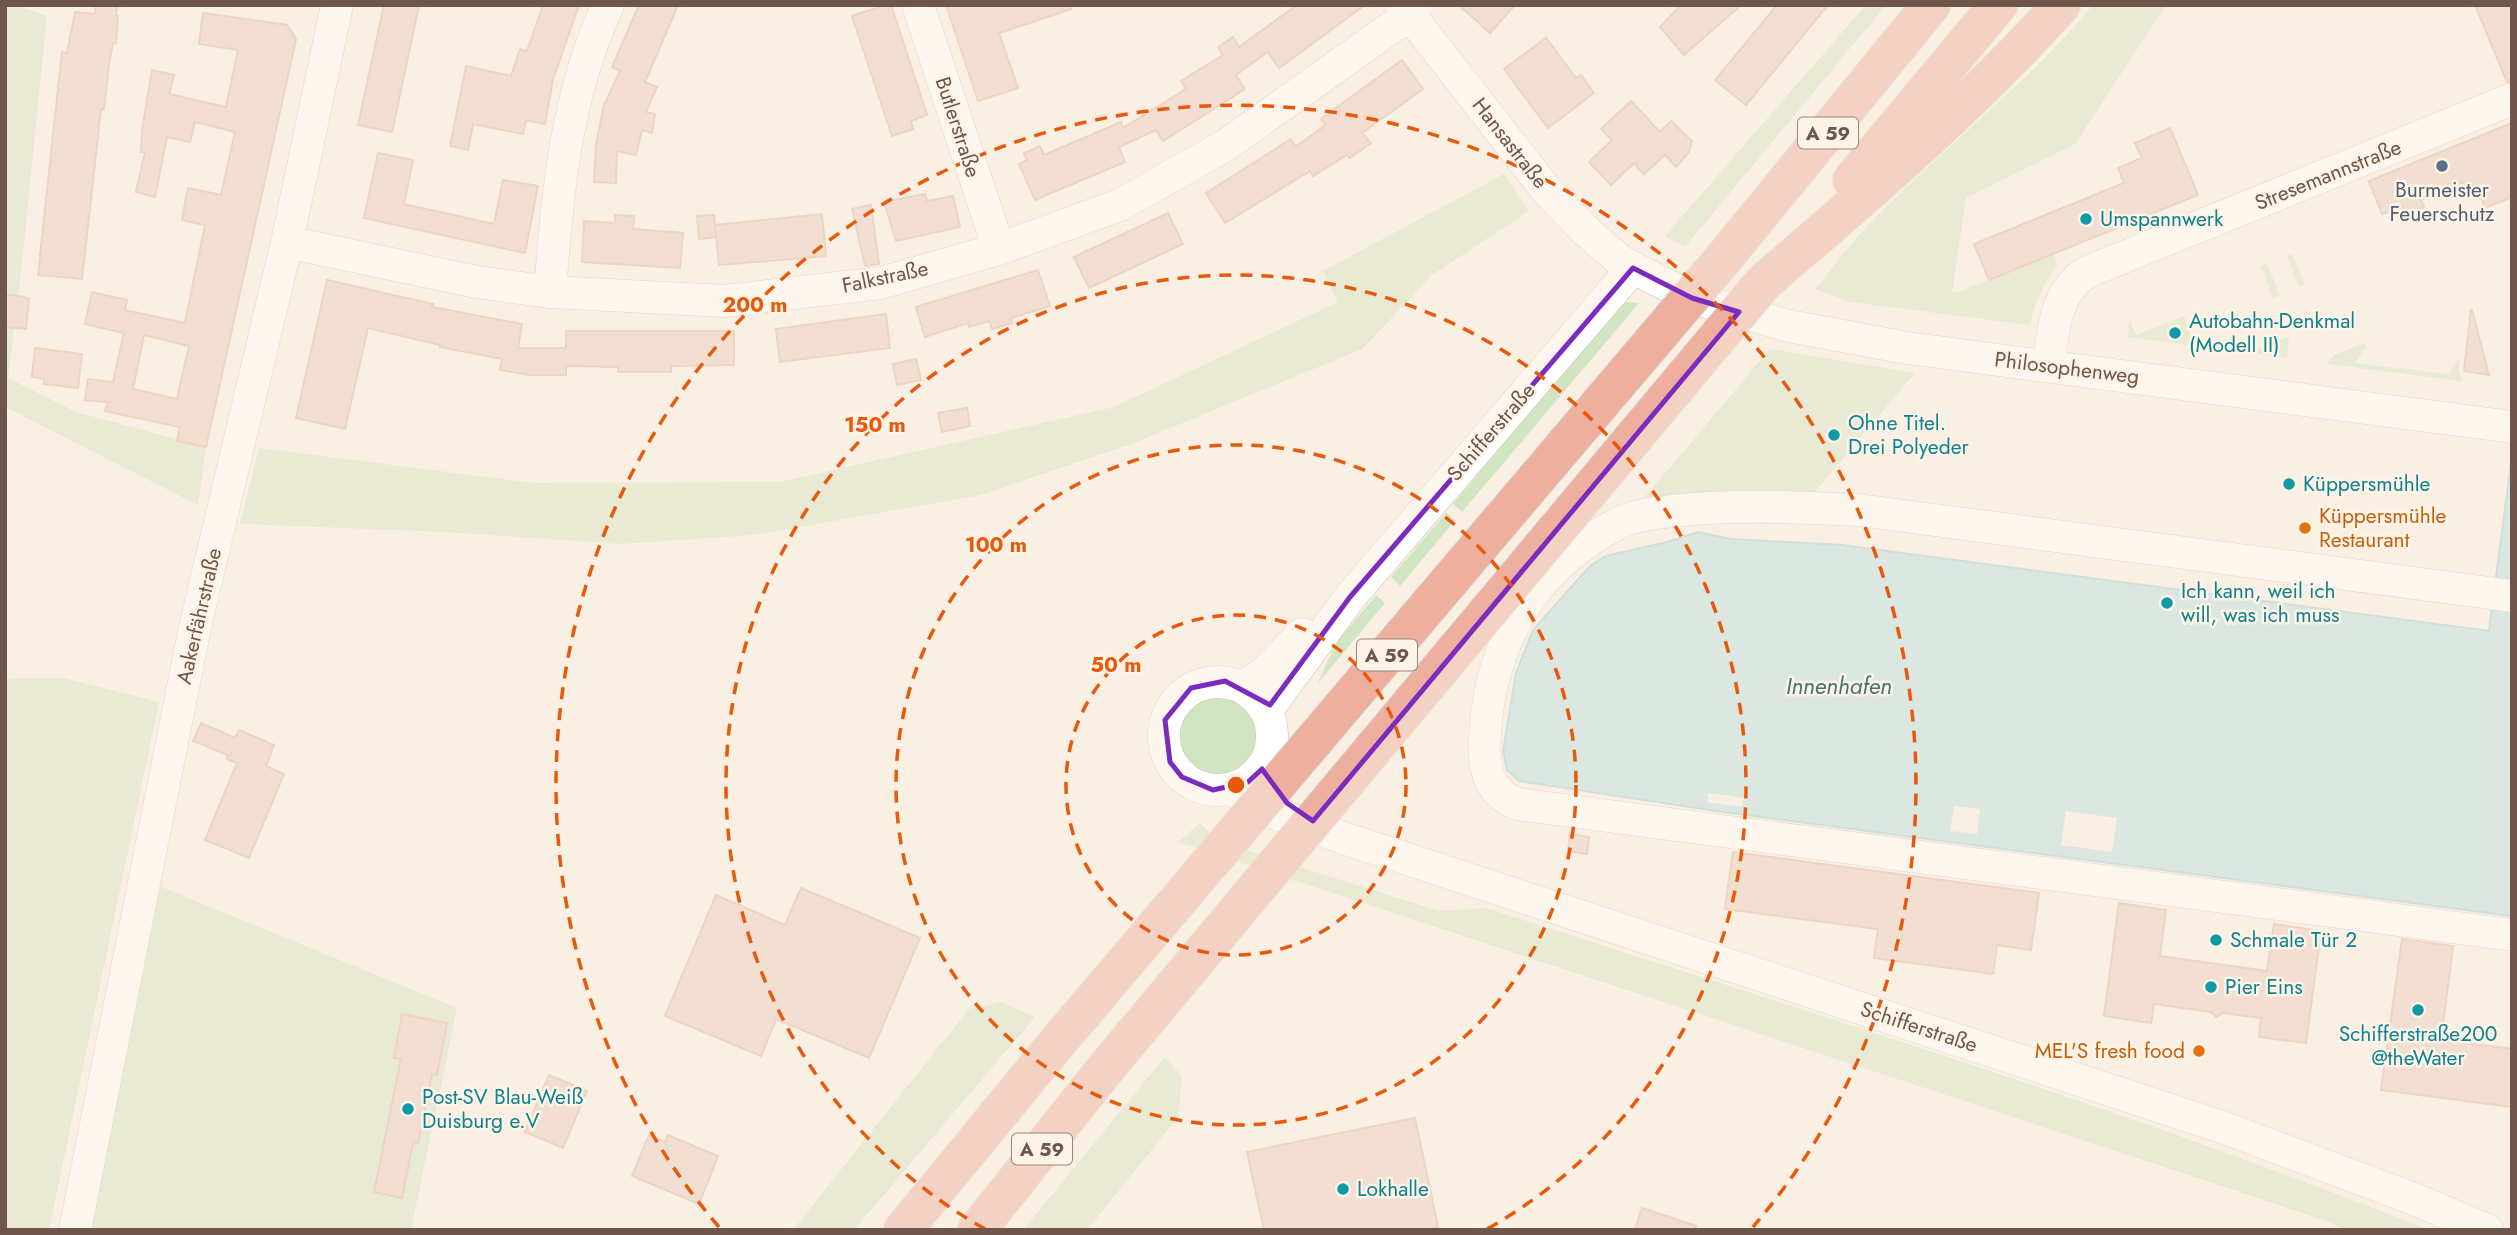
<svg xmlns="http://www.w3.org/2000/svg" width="2517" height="1235" font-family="Jost,sans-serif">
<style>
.green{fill:#d2e5c2}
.water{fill:#b9dde0;stroke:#a0ccd1;stroke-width:2}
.pier{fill:#f9efe2}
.building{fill:#eccdbc;stroke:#ddb39e;stroke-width:2;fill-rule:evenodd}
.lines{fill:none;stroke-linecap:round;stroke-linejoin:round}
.minor-casing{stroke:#cbb9ad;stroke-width:33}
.highway-casing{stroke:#d6d0cd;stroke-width:40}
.minor{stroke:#fff;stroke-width:32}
.highway{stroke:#eeaf9e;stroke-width:38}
.highway-bridge-casing{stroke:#d6d0cd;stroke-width:40;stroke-linecap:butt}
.highway-bridge{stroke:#eeaf9e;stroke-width:38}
.marked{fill:none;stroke:#7b2cbf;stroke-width:5;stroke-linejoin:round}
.ring{fill:none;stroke:#e8590c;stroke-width:3.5;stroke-dasharray:12 9}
.service-dot{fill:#5c6f8a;stroke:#fdf3e7;stroke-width:2.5}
.culture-dot{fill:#0f9aa8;stroke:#fdf3e7;stroke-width:2.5}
.food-dot{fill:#e8710a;stroke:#fdf3e7;stroke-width:2.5}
.labels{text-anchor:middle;stroke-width:5;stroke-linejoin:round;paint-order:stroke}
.shield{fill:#fdf3e7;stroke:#99857a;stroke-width:2}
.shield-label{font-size:19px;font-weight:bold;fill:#6e564b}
.street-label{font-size:21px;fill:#6e564b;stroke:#fdf3e7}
.service-label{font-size:21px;fill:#4e5e75;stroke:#fdf3e7}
.culture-label{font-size:21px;fill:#0d838f;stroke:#fdf3e7;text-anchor:start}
.food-label{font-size:21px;fill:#c56008;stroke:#fdf3e7;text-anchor:start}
.water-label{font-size:23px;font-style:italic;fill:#447379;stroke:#fdf3e7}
.centre{fill:#e8590c;stroke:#fdf3e7;stroke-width:3.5}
.ring-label{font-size:21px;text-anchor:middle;font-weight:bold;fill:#e8590c;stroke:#fdf3e7;stroke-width:5;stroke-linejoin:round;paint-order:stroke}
</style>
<rect width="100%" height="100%" fill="#f9efe2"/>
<!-- green -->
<g class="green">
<polygon points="5,5 16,5 47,16 21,272 8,378 76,412 206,447 198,505 5,407"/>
<polygon points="1866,5 1886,5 1685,247 1665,236"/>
<path d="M2093,5H2166L2075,144L1966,198L1952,292L1961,291L2054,255L2057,265C2044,285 2034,301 2030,325L1851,302L1815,289C1836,264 1855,237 1878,215C1948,144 2029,82 2093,5Z"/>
<polygon points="1504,174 1529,211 1432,275 1362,349 1134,443 981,495 754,535 620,544 445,532 240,524 259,448 533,483 780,482 1114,407 1338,302 1323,271"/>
<polygon points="2292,254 2305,285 2299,287 2287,256"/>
<polygon points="2267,264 2280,295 2273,298 2261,266"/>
<polygon points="1628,302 1639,303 1462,512 1453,504 1620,305"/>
<polygon points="2184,316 2190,331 2189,341 2234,346 2246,341 2251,351 2289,337 2287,358 2128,337 2129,320 2136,335"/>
<polygon points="2364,343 2366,347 2355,363 2448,374 2459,359 2459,372 2462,381 2327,364 2334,355"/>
<polygon points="1770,349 1915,373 1813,494 1634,510"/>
<polygon points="1446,513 1455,520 1400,586 1391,577"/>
<polygon points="1376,595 1385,603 1318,683 1336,643"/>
<polygon points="63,678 159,702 49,1230 5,1230 5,679"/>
<circle cx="1217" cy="735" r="39"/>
<path d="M1200,823L1212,834L1236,847L1439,911L1486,908C1802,1010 2121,1107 2429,1230H2346L2326,1221L2240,1192L1178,842Z"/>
<polygon points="159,886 457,1008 411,1230 86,1230"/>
<polygon points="1001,1002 1035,1017 854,1230 793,1230 969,1009"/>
<polygon points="1165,1057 1182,1076 1178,1117 1087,1230 1023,1230"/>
</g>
<!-- water -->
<polygon class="water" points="2512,455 2512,916 1723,812 1519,781 1507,770 1503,751 1516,673 1533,630 1590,566 1606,556 1667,542 1698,532 1731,539 1842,545 2489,631"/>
<!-- pier -->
<g class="pier">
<polygon points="1709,793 1744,798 1742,807 1707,802"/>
<polygon points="1954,806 1980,809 1977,834 1950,831"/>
<polygon points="2066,811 2117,818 2112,852 2061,845"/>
</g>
<!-- building -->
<g class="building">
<polygon points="96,5 117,5 116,16 118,16 116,43 113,43 109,63 104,110 101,109 82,279 38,275 62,52 67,53 75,12 95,14"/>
<polygon points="384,5 419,5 392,132 358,125"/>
<polygon points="543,5 579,5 553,79 545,124 526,120 523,134 473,124 468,150 450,146 466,66 511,76 520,49 527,51"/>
<polygon points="639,5 678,5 645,82 657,87 646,112 655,114 652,133 642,130 636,155 617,151 616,183 594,182 596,145 604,105 620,71 612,67"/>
<polygon points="885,5 891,5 927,115 911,121 913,129 892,136 852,16"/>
<polygon points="946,5 1070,5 1071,9 999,33 1018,88 978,101"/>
<polygon points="1297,5 1365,5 1279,68 1268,52 1236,75 1245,89 1163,141 1156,130 1119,147 1125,162 1035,200 1019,164 1027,160 1024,153 1040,146 1044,155 1121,122 1123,128 1186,89 1181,81 1223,55 1218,47 1233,37 1239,47"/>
<polygon points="1459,5 1515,5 1490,33"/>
<polygon points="1681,5 1741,5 1684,55 1660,27"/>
<polygon points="1777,5 1828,5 1746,105 1715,80"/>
<polygon points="2475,5 2512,5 2512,81 2507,82"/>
<path d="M203,13L287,25L296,39L206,447L177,441L180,427L105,411L108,402L85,400L88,379L113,382L124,333L85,324L92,292L127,300L125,310L185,323L205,225L182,220L188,188L221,195L235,132L195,122L190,142L167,137L155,197L136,192L145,152H141L142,131L152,70L174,75L169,94L226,107L238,50L199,44ZM144,335L189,346L177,399L133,389Z"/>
<polygon points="1546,38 1576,78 1581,75 1594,93 1548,128 1504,69"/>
<polygon points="1402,60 1423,89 1362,133 1371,143 1350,158 1347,155 1313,176 1310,171 1225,223 1206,193 1291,139 1295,147 1326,125 1321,119"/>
<polygon points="1631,101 1660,132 1671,121 1692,141 1689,152 1676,167 1665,155 1644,174 1634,163 1611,185 1589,162 1612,140 1601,129"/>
<polygon points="2512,123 2512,197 2485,208 2476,184 2465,188 2463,182 2421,200 2424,207 2405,214 2402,207 2382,214 2369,181"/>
<polygon points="2170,128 2198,195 1989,280 1974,244 2124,183 2118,168 2142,158 2135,143"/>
<polygon points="378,153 413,160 404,204 494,224 503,180 538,186 525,253 364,218"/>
<polygon points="925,194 927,201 953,196 960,227 896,241 884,202"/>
<polygon points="871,205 879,264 865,266 852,209"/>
<polygon points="1168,213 1183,244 1089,288 1074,257"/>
<polygon points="822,214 826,256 719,265 715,225"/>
<polygon points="615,215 634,216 633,229 683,233 680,268 582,262 584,221 615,223"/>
<polygon points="714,215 716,237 699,239 697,216"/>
<polygon points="1038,270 1050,306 1011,318 1012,323 992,329 989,321 969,327 968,323 925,337 916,307"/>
<polygon points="327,280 433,304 432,307 522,324 518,348 566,348 566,331 734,331 734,365 671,366 671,372 618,372 618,367 566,366 566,375 530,375 500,370 502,359 440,347 440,345 368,328 345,429 296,418"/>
<polygon points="5,294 29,298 26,329 5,327"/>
<polygon points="2471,310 2472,310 2489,375 2464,371"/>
<polygon points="886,314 890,348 780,362 776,329"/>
<polygon points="35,348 82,354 78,388 44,384 44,379 32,377"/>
<polygon points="916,359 921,380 897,385 893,364"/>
<polygon points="967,408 970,426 942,432 938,413"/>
<polygon points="201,723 235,738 239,730 274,745 266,766 284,774 249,858 205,840 237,763 227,759 228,755 193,741"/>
<polygon points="1570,834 1589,837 1587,854 1568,851"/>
<polygon points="1733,852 2039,893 2031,950 1997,945 1993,974 1874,958 1878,929 1725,909"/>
<polygon points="801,888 920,938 869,1058 776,1019 761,1056 665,1016 716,895 785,925"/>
<polygon points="2119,903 2166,910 2160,956 2267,971 2274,924 2321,931 2306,1043 2259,1037 2261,1018 2223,1013 2216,1017 2211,1012 2154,1004 2151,1023 2104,1016"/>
<polygon points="2402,939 2453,946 2441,1040 2512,1049 2512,1107 2381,1090"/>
<polygon points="402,1014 447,1023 437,1075 432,1074 418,1143 413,1142 402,1198 374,1192 401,1059 394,1058"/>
<polygon points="549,1075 587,1091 563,1148 525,1132"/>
<polygon points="1415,1118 1438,1227 1424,1230 1264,1230 1247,1152"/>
<polygon points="649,1135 665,1142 668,1135 718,1156 699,1204 632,1176"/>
<polygon points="1642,1208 1696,1226 1695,1230 1635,1230"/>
</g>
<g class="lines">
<defs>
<g id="minor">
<polyline points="918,5 999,249"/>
<polyline points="1402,5 1548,192 1586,231 1622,262 1692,298 1789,326 1907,348 2512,427"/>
<polyline points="287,242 477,282 550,292 725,301 881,283 999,249 1120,205 1226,145 1409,15 1417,5"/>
<path d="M550,292C557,194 566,95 608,5"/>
<path d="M2048,366C2054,330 2054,293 2087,272L2512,99"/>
<path d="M2512,596L1859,510C1797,507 1735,504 1673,511C1655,513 1634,515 1617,524C1587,539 1555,565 1535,591C1504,633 1488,683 1485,734C1483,764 1486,793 1518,804L2512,935"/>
<circle cx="1218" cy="736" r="54"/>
<polyline points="1243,687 1263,674 1302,634"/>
<polyline points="1267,710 1350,597 1633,268"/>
<polyline points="1231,789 1263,809 1346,839 2222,1127 2414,1199 2487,1230"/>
<polyline points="75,1230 195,627 287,242 337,5"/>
</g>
<g id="highway">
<polyline points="1852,180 1998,5"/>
<polyline points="1723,259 1931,5"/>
<path d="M1764,282C1867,194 1970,106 2061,5"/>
<polyline points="903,1230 1051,1050"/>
<polyline points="977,1230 1106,1068"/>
</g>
</defs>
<!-- minor casing -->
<use href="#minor" class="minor-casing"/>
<!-- highway casing -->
<use href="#highway" class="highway-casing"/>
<!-- minor -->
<use href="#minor" class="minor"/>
<!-- highway -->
<use href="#highway" class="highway"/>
<defs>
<g id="highway-bridge">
<polyline points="1051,1050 1723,259"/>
<polyline points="1106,1068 1764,282"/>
</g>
</defs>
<!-- highway-bridge casing -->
<use href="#highway-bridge" class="highway-bridge-casing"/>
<!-- highway-bridge -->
<use href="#highway-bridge" class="highway-bridge"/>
</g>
<!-- marked area -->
<path d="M0 0H2517V1235H0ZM1633,268L1692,298L1739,312L1313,821L1287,803L1262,769L1248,782L1213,790L1182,777L1170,762L1165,720L1191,688L1225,681L1270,705L1350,597Z" fill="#f9efe2" fill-opacity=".55" fill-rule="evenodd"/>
<path class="marked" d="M1633,268L1692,298L1739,312L1313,821L1287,803L1262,769L1248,782L1213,790L1182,777L1170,762L1165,720L1191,688L1225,681L1270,705L1350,597Z"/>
<!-- distance rings -->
<g class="ring">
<circle cx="1236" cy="785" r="170"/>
<circle cx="1236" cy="785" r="340"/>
<path d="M985 1229A510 510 0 1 1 1487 1229"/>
<path d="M719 1227A680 680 0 1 1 1753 1227"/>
</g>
<!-- markers -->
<circle class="service-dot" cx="2442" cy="166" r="7"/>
<g class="culture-dot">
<circle cx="2086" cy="219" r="7"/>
<circle cx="2175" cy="333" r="7"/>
<circle cx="1834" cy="435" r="7"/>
<circle cx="2289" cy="484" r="7"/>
<circle cx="2167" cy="603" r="7"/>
<circle cx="2216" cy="940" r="7"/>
<circle cx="2211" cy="987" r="7"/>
<circle cx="2418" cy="1010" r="7"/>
<circle cx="408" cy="1109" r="7"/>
<circle cx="1343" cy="1189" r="7"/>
</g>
<g class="food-dot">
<circle cx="2305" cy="528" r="7"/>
<circle cx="2199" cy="1051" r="7"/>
</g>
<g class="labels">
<!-- shield labels -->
<g class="shield">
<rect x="1798" y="117.5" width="60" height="31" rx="5"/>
<rect x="1357" y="639.5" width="60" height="31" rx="5"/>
<rect x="1012" y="1133.5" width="60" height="31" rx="5"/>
</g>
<g class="shield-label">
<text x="1828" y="140">A 59</text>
<text x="1387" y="662">A 59</text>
<text x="1042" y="1156">A 59</text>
</g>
<!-- street labels -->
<g class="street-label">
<text transform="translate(958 127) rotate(72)" y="7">Butlerstraße</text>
<text transform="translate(1510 143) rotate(52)" y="7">Hansastraße</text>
<text transform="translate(2328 175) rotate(-22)" y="7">Stresemannstraße</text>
<text transform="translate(885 277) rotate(-12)" y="7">Falkstraße</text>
<text transform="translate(2067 368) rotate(7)" y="7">Philosophenweg</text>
<text transform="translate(1491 432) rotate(-49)" y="7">Schifferstraße</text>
<text transform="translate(199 616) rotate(-77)" y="7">Aakerfährstraße</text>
<text transform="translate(1919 1027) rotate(18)" y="7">Schifferstraße</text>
</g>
<!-- service labels -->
<g class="service-label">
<text x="2442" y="197">Burmeister<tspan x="2442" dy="24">Feuerschutz</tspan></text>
</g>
<!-- culture labels -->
<g class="culture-label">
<text x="2100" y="226">Umspannwerk</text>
<text x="2189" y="328">Autobahn-Denkmal<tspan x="2189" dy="24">(Modell II)</tspan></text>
<text x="1848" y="430">Ohne Titel.<tspan x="1848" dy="24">Drei Polyeder</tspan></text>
<text x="2303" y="491">Küppersmühle</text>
<text x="2181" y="598">Ich kann, weil ich<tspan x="2181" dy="24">will, was ich muss</tspan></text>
<text x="2230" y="947">Schmale Tür 2</text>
<text x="2225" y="994">Pier Eins</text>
<text x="2418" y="1041" text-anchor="middle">Schifferstraße200<tspan x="2418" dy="24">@theWater</tspan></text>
<text x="422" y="1104">Post-SV Blau-Weiß<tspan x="422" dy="24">Duisburg e.V</tspan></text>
<text x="1357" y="1196">Lokhalle</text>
</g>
<!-- food labels -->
<g class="food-label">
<text x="2319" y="523">Küppersmühle<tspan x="2319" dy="24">Restaurant</tspan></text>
<text x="2185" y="1058" text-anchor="end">MEL'S fresh food</text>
</g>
<!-- water labels -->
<g class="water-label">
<text x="1839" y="694">Innenhafen</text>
</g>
</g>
<circle cx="1236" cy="785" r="10" class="centre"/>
<g class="ring-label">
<text x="755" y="312">200 m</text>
<text x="875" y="432">150 m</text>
<text x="996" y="552">100 m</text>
<text x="1116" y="672">50 m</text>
</g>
<!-- border -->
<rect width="2517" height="1235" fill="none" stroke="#6e564b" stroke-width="14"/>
</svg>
